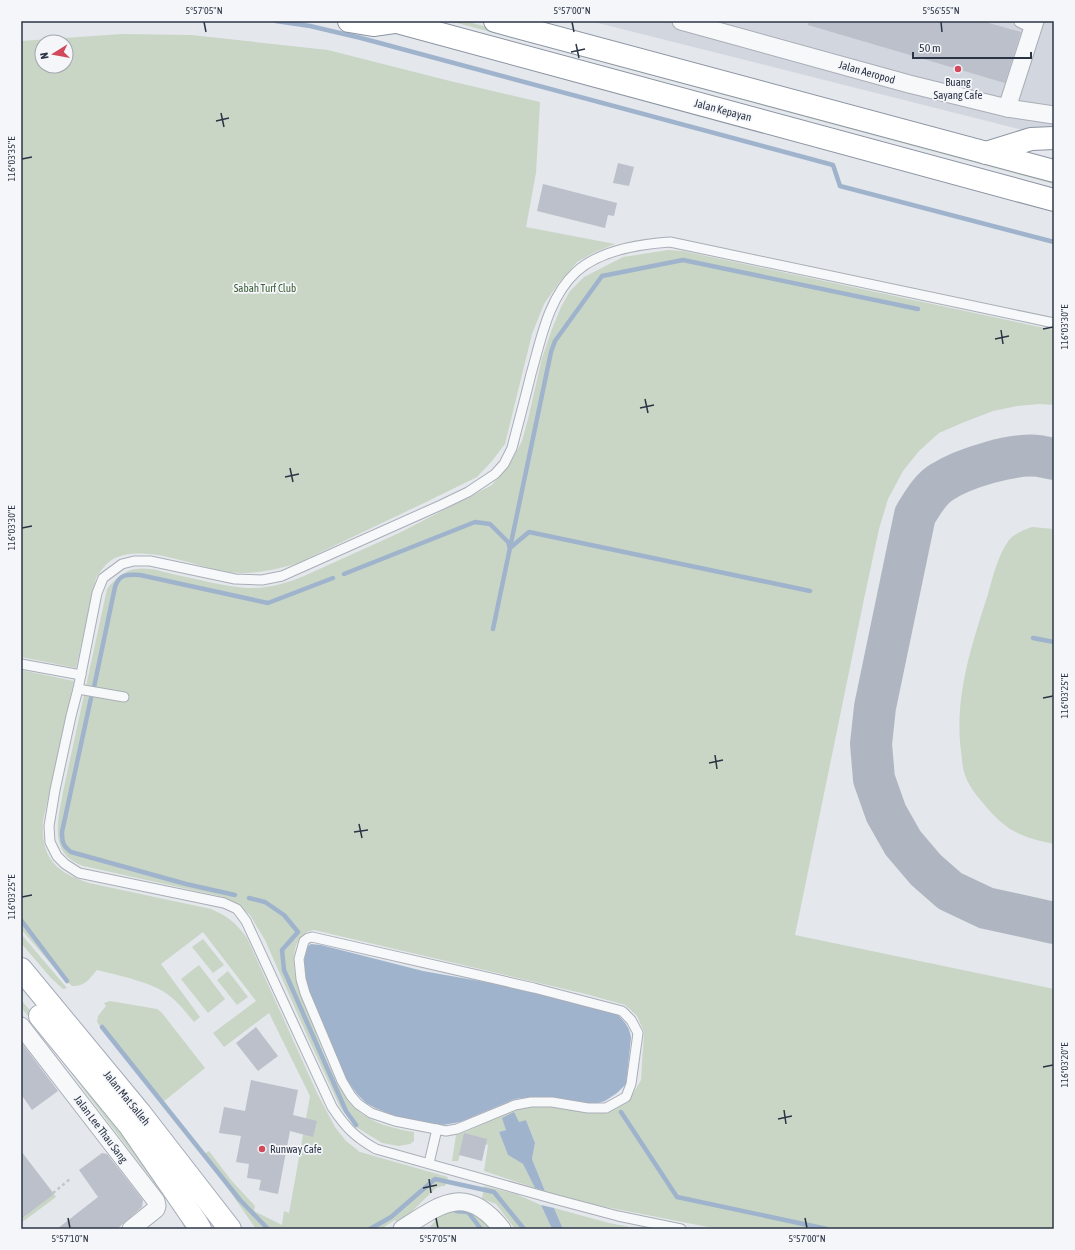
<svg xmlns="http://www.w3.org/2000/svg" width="1075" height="1250" font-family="'Asap Condensed',sans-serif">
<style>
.built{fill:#d2d6de}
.green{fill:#c9d6c5;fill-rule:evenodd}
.water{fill:#9fb4cc}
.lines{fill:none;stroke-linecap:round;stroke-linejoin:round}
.stream{stroke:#9fb4cc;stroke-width:4.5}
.taxiway{stroke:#b0b6c1;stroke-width:42}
.building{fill:#bbc0ca}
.lane-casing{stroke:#a9aeb7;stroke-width:11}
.street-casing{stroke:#a9aeb7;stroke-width:19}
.primary-casing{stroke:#a3abb8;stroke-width:24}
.highway-casing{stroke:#8b94a3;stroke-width:24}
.path{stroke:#c2c5cb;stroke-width:2.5;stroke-dasharray:3 3;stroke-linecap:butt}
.lane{stroke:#f7f8fa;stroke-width:9}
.street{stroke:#f7f8fa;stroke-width:17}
.primary{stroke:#fff;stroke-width:22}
.highway{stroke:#fff;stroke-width:22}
.ticks{fill:none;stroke:#2b3445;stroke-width:1.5}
.poi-dot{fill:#d1495b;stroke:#f4f6f9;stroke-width:1.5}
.labels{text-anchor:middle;stroke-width:3.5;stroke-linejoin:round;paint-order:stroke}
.street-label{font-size:11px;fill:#2b3445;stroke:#f4f6f9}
.poi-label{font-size:11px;fill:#2b3445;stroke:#f4f6f9}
.park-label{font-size:11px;fill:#3f6138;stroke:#f4f6f9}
.neatline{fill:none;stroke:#2b3445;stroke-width:1.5}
.ticks-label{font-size:10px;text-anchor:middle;fill:#2b3445}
</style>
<rect width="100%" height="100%" fill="#e4e7ec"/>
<!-- built -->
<polygon class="built" points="590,21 1054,21 1054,129 1019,129"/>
<!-- green -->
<g class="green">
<polygon points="450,21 465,21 1054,180 1054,184"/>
<path d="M122,34L191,35L328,50L450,81L540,102L536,173L526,227L615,244L595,252L577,262L558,284L544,304L532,334L505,444L492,461L477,477L424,503L298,563C276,570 252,575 229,572C195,567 147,544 115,558C107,562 100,571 96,578L76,668L21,657V41ZM42,42H66V66H42Z"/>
<path d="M668,250L683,251L1054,330V405L1039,404L1017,406L993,411L962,423L939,433L919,451L903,471L888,499L879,529L864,599L795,935L1054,989V1229H718L601,1206L570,1199L545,1191L532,1159L535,1143L526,1120C516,1123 509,1130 499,1132L508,1155L523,1164L535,1188L484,1171L488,1145L465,1139L458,1161H452L456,1135L467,1131L514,1110L532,1107H553L588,1113L608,1112L629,1101L641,1080L644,1032L637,1016L625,1005L586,994L314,930C297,932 293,950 294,965C294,980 302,995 307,1009C317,1036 335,1090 356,1109C371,1123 394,1129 414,1132V1141L410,1144L399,1146L382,1143L356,1127L340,1107L310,1042L265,940L250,915L232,901L219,896L83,866C48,853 58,821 63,792L107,589C114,580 124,570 136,569C148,567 161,571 172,574C197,579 222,586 247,588C266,589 287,583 304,576L399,533L492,485L512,460L522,441L528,419L542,358L552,329L561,307L570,291L584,277L623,257Z"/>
<path d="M1032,527L1054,529V844C1019,837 1005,830 983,803C975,794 967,783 964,772C962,765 962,758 961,751C954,697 972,644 988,594C993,576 998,555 1009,540C1015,533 1024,530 1032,527Z"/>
<path d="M21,670L74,681L43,821C41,858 55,872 89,883L211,909C229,917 236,923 247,938L317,1093L335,1127L346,1141L360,1152L448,1177L445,1186H442L436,1188L398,1225L395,1220L381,1229H256L204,1154L209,1151L231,1180L255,1206L254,1211L282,1225L284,1211L289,1213L310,1096L269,1013L224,1047L213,1033L256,1001L203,932L161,964L200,1017L194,1022C187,1014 180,1004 171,997C156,983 117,975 97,970C88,980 86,986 72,986L63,978L21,929Z"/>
<polygon points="21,934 67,988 63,989 51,978 21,943"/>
<polygon points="203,939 224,965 213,973 192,947"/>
<polygon points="199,965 225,999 208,1013 181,979"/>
<polygon points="228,971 248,997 237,1005 217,980"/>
<polygon points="21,1000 42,1024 194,1229 185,1229 178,1214 160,1190 21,1007"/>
<polygon points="110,1001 157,1009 162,1013 205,1068 168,1098 161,1103 97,1022 98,1016 106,1006 104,1003"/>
<polygon points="484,1186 516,1194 541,1205 552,1229 515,1229 496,1204 482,1199"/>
<polygon points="54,1194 56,1197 21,1223 21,1214"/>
<polygon points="554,1208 609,1223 640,1229 563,1229"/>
<polygon points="448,1210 470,1210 493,1229 428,1229 441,1214"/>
</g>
<!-- water -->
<g class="water">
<path d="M311,944L321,945L423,971L524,989L618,1015C625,1022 630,1028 631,1038L626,1084L617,1093L605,1101L594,1104L531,1097L515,1099L460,1122L443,1125L420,1122L395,1116L375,1108L366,1103L357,1094L344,1076L309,992L305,974L304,962L305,952L308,946Z"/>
<polygon points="514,1112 519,1122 526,1120 535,1143 532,1159 545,1191 535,1188 523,1164 508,1155 499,1132 506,1130 502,1118"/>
<polygon points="541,1205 554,1208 563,1229 552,1229"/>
</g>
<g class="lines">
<!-- stream -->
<g class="stream">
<polyline points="276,21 310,26 361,38 833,165 840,186 1054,242"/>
<polyline points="344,574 475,522 490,524 508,542 510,548 529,532 810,591"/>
<polyline points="493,629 551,352 555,341 602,276 683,260 918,309"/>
<polyline points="1033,638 1054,642"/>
<path d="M94,687L115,587C119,574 128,574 140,575L268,603L333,578"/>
<path d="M91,698L62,832C62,842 63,846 71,852L186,884L235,895"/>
<polyline points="249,898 265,902 284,915 298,932 282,950 284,970 346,1111 356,1125"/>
<polyline points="21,920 67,981"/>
<polyline points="102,1027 240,1200 268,1229"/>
<polyline points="621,1112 677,1197 827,1229"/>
<polyline points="456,1211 468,1212 481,1229"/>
<polyline points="370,1229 391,1217 435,1179 494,1192 524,1229"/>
</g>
<!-- taxiway -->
<path class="taxiway" d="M1054,459C1049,458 1044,457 1039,456C1013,453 964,468 942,482C930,489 922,504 915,515L875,707L871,744L874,779L886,813L903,843L926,870L950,891L986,908L1054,923"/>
</g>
<!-- building -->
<g class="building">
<polygon points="809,21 982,21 1021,32 1005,83 808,25"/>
<polygon points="618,163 634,167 629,186 613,183"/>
<polygon points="543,184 617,203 614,216 608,215 605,228 537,211"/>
<polygon points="256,1027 278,1056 258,1071 236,1043"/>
<polygon points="21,1042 58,1091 32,1110 21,1094"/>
<polygon points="251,1080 298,1090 293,1115 317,1121 313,1137 290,1131 278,1194 259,1190 261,1180 247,1178 249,1164 236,1162 241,1136 219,1133 224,1107 245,1111"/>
<polygon points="464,1133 487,1139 482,1161 459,1155"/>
<polygon points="21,1151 54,1194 21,1219"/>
<polygon points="102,1153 107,1154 143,1200 142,1207 117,1229 57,1229 98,1197 79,1170"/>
</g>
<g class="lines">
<defs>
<g id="lane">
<polyline points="1019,22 1033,29"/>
<polyline points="21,664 81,675"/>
<polyline points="78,689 124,697"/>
<polygon points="312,937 534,988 622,1011 631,1020 638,1033 631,1084 626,1097 606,1108 588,1108 552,1102 531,1102 515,1105 457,1129 446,1131 395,1121 371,1113 358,1104 351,1096 342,1081 305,993 301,979 299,959 304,941 308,938"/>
<polyline points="429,1163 437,1129"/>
<path d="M681,1229L618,1216L554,1199L376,1149C355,1137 346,1128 332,1107L246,921L237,909L224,903L79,873L65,864L57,856L50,842L49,826L55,790L71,716L78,689L97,593L103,578L122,564L134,561H150L235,579L262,580L282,576L441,505L468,492L495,474L504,464L512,448C518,424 525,399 531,374C541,340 548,298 576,272C600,250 640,244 670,242L1054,323"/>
</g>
<g id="street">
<polyline points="681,21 909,84 1007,108 1054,115"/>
<polyline points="1007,108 1035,21"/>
<polyline points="21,1026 156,1201 157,1206 156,1209 131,1229"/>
<path d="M402,1229C441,1204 466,1183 502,1229"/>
</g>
<g id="primary">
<polyline points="21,969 140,1113 230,1229"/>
<polyline points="40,1016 130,1126 196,1222 200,1229"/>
</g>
<g id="highway">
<polyline points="349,21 373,25 394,22"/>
<polyline points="393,21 1054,200"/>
<polyline points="495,21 1054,171"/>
<polyline points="986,153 1031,139 1054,138"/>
</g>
</defs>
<!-- lane casing -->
<use href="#lane" class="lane-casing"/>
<!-- street casing -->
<use href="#street" class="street-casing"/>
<!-- primary casing -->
<use href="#primary" class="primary-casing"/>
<!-- highway casing -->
<use href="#highway" class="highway-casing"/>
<!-- path -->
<polyline class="path" points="53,1193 70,1179"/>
<!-- lane -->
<use href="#lane" class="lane"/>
<!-- street -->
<use href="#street" class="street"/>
<!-- primary -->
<use href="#primary" class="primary"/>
<!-- highway -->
<use href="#highway" class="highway"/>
</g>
<!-- ticks -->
<path class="ticks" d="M204,22L206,32M572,22L574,32M941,22L942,32M576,44L579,58M571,52L585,49M221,113L224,127M216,121L229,118M22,159L32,157M1043,329L1053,327M1001,330L1003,344M995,339L1009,336M645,399L648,413M640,408L654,405M290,468L293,482M285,477L299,474M22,528L32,526M1043,698L1053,696M715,755L717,769M709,763L723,760M359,824L362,838M354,832L368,830M22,897L32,895M1043,1067L1053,1065M784,1110L786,1124M778,1119L792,1116M429,1179L431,1193M423,1188L437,1185M68,1218L70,1228M436,1218L438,1228M805,1218L807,1228"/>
<!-- markers -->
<g class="poi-dot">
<circle cx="958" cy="69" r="4"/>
<circle cx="262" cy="1149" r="4"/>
</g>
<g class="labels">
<!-- street labels -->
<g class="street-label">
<text transform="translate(867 72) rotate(16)" y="4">Jalan Aeropod</text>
<text transform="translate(723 110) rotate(15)" y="4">Jalan Kepayan</text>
<text transform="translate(127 1098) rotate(51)" y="4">Jalan Mat Salleh</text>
<text transform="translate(101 1129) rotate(53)" y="4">Jalan Lee Thau Sang</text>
</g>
<!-- poi labels -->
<g class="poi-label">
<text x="958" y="86">Buang<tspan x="958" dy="13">Sayang Cafe</tspan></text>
<text x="270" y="1153" text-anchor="start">Runway Cafe</text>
</g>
<!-- park labels -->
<g class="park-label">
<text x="265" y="292">Sabah Turf Club</text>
</g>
</g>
<!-- border -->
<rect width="1075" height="1250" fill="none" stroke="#f4f6f9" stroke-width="44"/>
<!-- north arrow -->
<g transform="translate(54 54) rotate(259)"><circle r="19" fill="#f4f6f9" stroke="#a4a8b1"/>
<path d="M0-3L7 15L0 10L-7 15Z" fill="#d1495b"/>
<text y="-6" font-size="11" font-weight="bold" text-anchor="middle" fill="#2b3445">N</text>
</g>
<!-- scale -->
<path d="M913 52v6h118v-6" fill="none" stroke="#2b3445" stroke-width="2"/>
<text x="919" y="52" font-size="12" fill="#2b3445" stroke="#f4f6f9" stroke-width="3" paint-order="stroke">50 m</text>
<rect x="22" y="22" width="1031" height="1206" class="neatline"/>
<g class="ticks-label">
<text x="204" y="14">5°57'05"N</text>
<text x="572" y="14">5°57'00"N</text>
<text x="941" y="14">5°56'55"N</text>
<text transform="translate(11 159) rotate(-90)" y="4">116°03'35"E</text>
<text transform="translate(1064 327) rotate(-90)" y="4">116°03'30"E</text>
<text transform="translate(11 528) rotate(-90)" y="4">116°03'30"E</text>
<text transform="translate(1064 696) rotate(-90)" y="4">116°03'25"E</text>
<text transform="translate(11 897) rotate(-90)" y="4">116°03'25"E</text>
<text transform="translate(1064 1065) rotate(-90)" y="4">116°03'20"E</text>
<text x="70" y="1242">5°57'10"N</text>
<text x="438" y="1242">5°57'05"N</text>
<text x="807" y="1242">5°57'00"N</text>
</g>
</svg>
